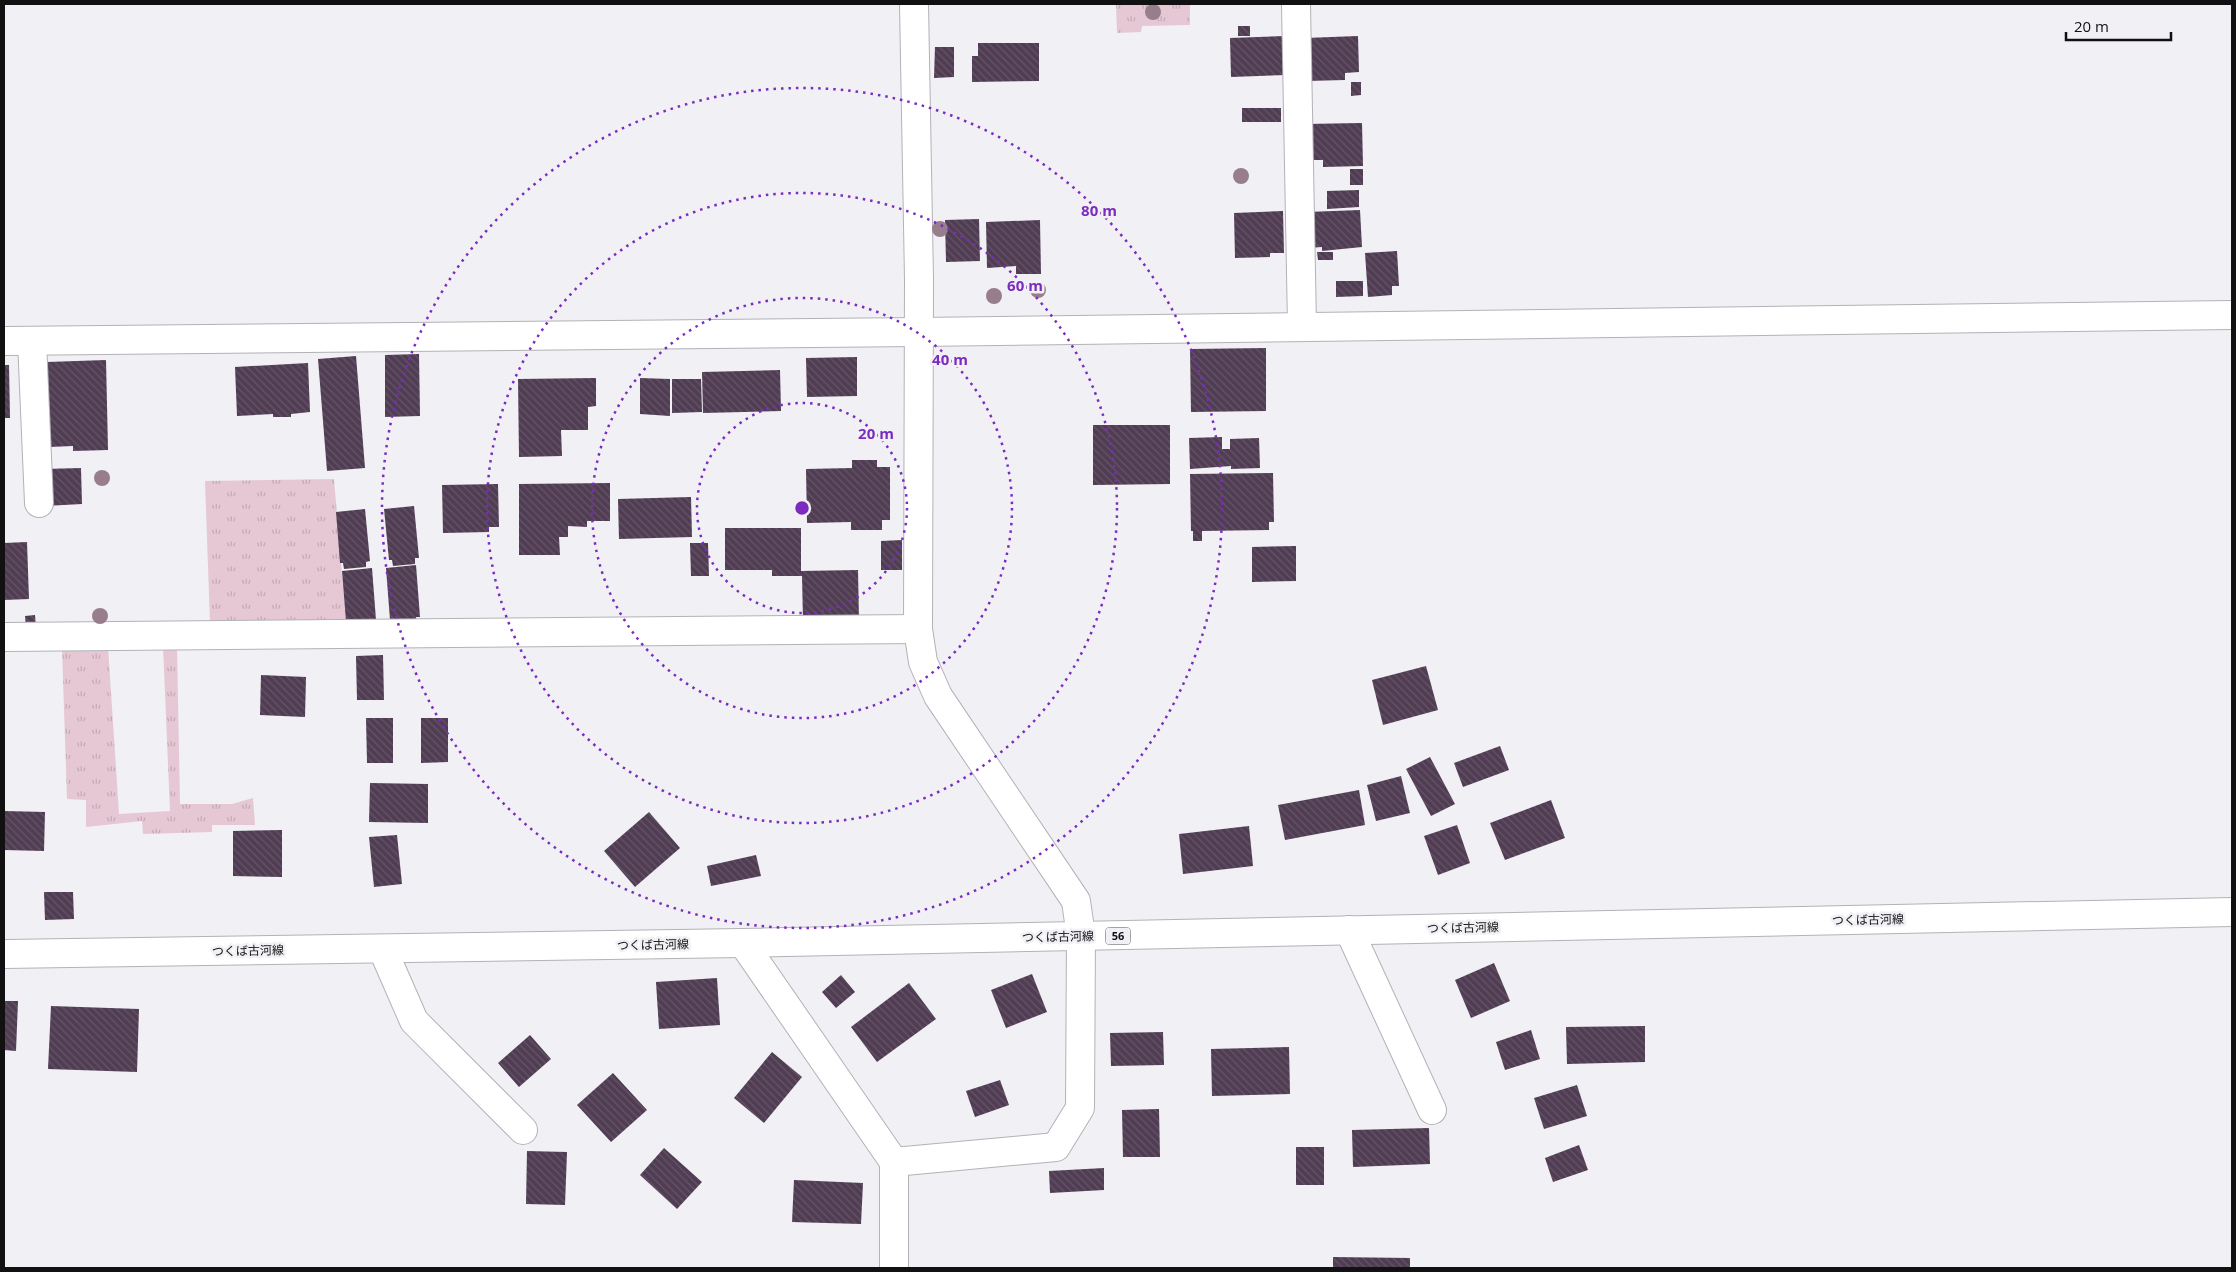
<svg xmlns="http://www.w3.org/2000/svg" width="2236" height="1272" font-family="'Open Sans','Noto Sans JP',sans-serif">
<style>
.grass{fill:url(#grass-tufts)}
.building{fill:url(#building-back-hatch)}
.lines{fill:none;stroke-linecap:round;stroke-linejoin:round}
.minor-casing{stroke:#b2b2b7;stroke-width:30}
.major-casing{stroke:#b2b2b7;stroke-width:30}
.minor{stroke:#fff;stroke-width:28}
.major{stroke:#fff;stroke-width:28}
.tree{fill:#987e8c}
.ring{fill:none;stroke:#7b2cbf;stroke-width:2.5;stroke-dasharray:2.5 5}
.labels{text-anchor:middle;stroke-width:5;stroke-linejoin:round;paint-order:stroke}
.shield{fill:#f0f0f5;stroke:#545456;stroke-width:1}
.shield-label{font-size:11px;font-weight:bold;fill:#111112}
.street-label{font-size:12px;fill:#111112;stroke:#f0f0f5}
.centre{fill:#7b2cbf;stroke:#f0f0f5;stroke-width:2.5}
.ring-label{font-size:15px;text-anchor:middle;font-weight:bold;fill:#7b2cbf;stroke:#f0f0f5;stroke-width:5;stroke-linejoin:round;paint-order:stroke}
</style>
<defs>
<pattern id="grass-tufts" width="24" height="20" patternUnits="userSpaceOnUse" patternTransform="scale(1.25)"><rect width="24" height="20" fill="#e5c8d3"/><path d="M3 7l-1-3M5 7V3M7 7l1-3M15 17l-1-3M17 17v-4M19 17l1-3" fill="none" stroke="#c3abb4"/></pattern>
<pattern id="building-back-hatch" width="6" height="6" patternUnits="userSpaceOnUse" patternTransform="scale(1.25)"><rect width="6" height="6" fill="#503c53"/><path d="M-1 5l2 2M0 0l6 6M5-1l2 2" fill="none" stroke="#655567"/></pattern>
</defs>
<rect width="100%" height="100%" fill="#f0f0f5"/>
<!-- grass -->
<g class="grass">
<polygon points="1116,4 1190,4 1190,25 1142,26 1141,32 1117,33"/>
<polygon points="334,479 346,622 210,623 205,481"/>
<polygon points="163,646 177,647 180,804 232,804 253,798 255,825 212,825 212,832 143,834 142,821 86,827 86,800 67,799 62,648 108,647 119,814 170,811"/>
</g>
<!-- building -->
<g class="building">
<rect x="1238" y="26" width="12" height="10"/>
<polygon points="1285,36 1286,75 1231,77 1230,38"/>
<polygon points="1358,36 1359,72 1345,73 1345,80 1307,81 1305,38"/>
<polygon points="978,43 1039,43 1039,81 972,82 972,56 978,56"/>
<polygon points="935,47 954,47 954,77 934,78"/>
<polygon points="1351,82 1361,82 1361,95 1351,96"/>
<rect x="1242" y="108" width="39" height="14"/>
<polygon points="1362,123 1363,166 1323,167 1323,160 1306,160 1305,124"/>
<rect x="1350" y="169" width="13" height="16"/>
<polygon points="1359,190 1359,207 1327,209 1327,191"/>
<polygon points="1360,210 1362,247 1322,251 1322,247 1308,248 1307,212"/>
<polygon points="1283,211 1284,253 1270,253 1270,257 1235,258 1234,213"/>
<polygon points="979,219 980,261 946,262 945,220"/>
<polygon points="1040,220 1041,274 1016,274 1016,266 987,268 986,222"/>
<polygon points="1397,251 1399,286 1392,286 1392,295 1368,297 1365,253"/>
<polygon points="1317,252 1333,252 1333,260 1318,260"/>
<polygon points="1336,281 1363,281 1363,296 1336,297"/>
<polygon points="1266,348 1266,411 1191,412 1190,349"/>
<polygon points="419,354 420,416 385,417 385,355"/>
<polygon points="356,356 365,468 327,471 318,359"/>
<polygon points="857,357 857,396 807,397 806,358"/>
<polygon points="106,360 108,450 73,451 73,446 49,447 47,362"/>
<polygon points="308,363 310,412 291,414 291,417 273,417 273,414 237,416 235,367"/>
<polygon points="4,365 9,365 10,418 4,418"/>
<polygon points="780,370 781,411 703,413 702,372"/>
<polygon points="596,378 596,406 588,407 588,430 561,430 562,456 519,457 518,379"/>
<polygon points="640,378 670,379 670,416 640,414"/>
<polygon points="672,379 701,379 702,412 672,413"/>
<polygon points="1093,425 1170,425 1170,484 1093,485"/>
<polygon points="1222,437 1222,449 1230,449 1230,439 1259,438 1260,468 1231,469 1231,466 1190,469 1189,438"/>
<polygon points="852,460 877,460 877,467 890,467 890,520 882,520 882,530 851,530 851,522 807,523 806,469 852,468"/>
<polygon points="81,468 82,504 45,506 43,469"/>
<polygon points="1273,473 1274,522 1269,522 1269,530 1202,531 1202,541 1193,541 1193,531 1191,531 1190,474"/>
<polygon points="610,483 610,521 587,521 587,527 568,526 568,537 559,537 560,555 519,555 519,484"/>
<polygon points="498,484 499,527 489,527 489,532 443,533 442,485"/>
<polygon points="691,497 692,537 619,539 618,499"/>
<polygon points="414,506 419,558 415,558 415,564 393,566 392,560 389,560 384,509"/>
<polygon points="365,509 370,561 366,562 366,567 344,569 343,563 340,563 336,512"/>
<polygon points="725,528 801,528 801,571 858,570 859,620 803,621 802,576 772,576 772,570 725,570"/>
<polygon points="902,540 902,570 881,570 881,541"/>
<polygon points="27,542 29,599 4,600 4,543"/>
<polygon points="690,543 708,543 709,576 691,576"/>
<polygon points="1296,546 1296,581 1252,582 1252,547"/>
<polygon points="416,565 420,617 416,617 417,623 394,625 394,619 390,620 386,568"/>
<polygon points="372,568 376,620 346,622 342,571"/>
<polygon points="35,615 36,628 26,628 25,616"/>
<polygon points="383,655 384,700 357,700 356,656"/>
<polygon points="1426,666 1438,710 1383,725 1372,680"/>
<polygon points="261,675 306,677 305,717 260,715"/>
<polygon points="366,718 393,718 393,763 367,763"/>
<polygon points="421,718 448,718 448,762 421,763"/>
<polygon points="1500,746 1509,770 1463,787 1454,763"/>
<polygon points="1430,757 1455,804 1431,816 1406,769"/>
<polygon points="1401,776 1410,813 1376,821 1367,785"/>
<polygon points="370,783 428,784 428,823 369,822"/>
<polygon points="1359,790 1365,825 1285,840 1278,805"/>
<polygon points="1551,800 1565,838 1505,860 1490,823"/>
<polygon points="4,811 45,812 44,851 4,850"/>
<polygon points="649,812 680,848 635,887 604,851"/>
<polygon points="1457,825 1470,863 1438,875 1424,836"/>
<polygon points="1249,826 1253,866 1183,874 1179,834"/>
<polygon points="282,830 282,877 233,876 233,831"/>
<polygon points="397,835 402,884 374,887 369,837"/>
<polygon points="756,855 761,876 711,886 707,866"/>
<polygon points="44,892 73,892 74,919 45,920"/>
<polygon points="1494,963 1510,1001 1471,1018 1455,980"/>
<polygon points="1032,974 1047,1012 1006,1028 991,990"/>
<polygon points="841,975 855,992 836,1008 822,992"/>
<polygon points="717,978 720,1025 659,1029 656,982"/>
<polygon points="909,983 936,1019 877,1062 851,1027"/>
<polygon points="4,1001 18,1001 16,1051 4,1050"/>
<polygon points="51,1006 139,1009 137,1072 48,1069"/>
<polygon points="1645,1026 1645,1062 1567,1064 1566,1027"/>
<polygon points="1531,1030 1540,1059 1505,1070 1496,1042"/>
<polygon points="1163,1032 1164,1065 1111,1066 1110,1033"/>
<polygon points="530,1035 551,1059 519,1087 498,1063"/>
<polygon points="1289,1047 1290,1094 1212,1096 1211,1049"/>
<polygon points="772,1052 802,1077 764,1123 734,1098"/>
<polygon points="613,1073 647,1110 611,1142 577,1105"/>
<polygon points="1000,1080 1009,1105 975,1117 966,1091"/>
<polygon points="1577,1085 1587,1116 1544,1129 1534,1098"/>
<polygon points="1159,1109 1160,1157 1123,1157 1122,1110"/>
<polygon points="1429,1128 1430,1164 1353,1167 1352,1130"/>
<polygon points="1579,1145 1588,1170 1553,1182 1545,1158"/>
<rect x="1296" y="1147" width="28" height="38"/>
<polygon points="664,1148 702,1182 677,1209 640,1175"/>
<polygon points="527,1151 567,1152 565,1205 526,1204"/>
<polygon points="1104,1168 1104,1190 1050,1193 1049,1171"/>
<polygon points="794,1180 863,1183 861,1224 792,1222"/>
<polygon points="1333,1257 1410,1258 1410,1268 1333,1268"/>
</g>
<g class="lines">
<defs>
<g id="minor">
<polyline points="1296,4 1302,326"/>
<polyline points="4,341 918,332 2232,315"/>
<polyline points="32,341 39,503"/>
<polyline points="4,637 918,629"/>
<polyline points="1349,930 1432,1110"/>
<polyline points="743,943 894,1162 894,1268"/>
<polyline points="383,950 414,1021 523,1130"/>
<polyline points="894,1162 1056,1147 1080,1108 1081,936 1076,901 938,696 923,662 918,629 919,280 914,4"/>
</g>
<polyline id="major" points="4,954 743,943 2232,912"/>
</defs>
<!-- minor casing -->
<use href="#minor" class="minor-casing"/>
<!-- major casing -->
<use href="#major" class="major-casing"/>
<!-- minor -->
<use href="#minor" class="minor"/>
<!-- major -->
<use href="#major" class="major"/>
</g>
<!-- trees -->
<g class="tree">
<circle cx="1153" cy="12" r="8"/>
<circle cx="1241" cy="176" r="8"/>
<circle cx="940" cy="229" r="8"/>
<circle cx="1038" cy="290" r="8"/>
<circle cx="994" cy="296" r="8"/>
<circle cx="102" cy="478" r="8"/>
<circle cx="100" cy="616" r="8"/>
</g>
<!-- distance rings -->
<g class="ring">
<circle cx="802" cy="508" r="105"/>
<circle cx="802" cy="508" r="210"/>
<circle cx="802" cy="508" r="315"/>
<circle cx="802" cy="508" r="420"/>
</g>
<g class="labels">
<!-- shield labels -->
<rect class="shield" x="1105.5" y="927.5" width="25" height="17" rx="4"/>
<g class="shield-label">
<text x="1118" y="940">56</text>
</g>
<!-- street labels -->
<g class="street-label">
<text transform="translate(1868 920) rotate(-1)" y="4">つくば古河線</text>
<text transform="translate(1463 928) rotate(-1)" y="4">つくば古河線</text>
<text transform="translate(1058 937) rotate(-1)" y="4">つくば古河線</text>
<text transform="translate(653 945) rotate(-1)" y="4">つくば古河線</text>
<text transform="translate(248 951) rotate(-1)" y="4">つくば古河線</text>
</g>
</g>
<circle cx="802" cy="508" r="8" class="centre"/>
<g class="ring-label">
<text x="1099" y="216">80 m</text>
<text x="1025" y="291">60 m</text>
<text x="950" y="365">40 m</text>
<text x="876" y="439">20 m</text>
</g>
<!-- border -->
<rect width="2236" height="1272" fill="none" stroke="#111112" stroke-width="10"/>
<!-- scale -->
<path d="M2066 32v8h105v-8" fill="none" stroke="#111112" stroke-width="2.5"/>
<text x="2074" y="32" font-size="15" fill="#111112" stroke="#f0f0f5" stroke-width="4" paint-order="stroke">20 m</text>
</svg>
